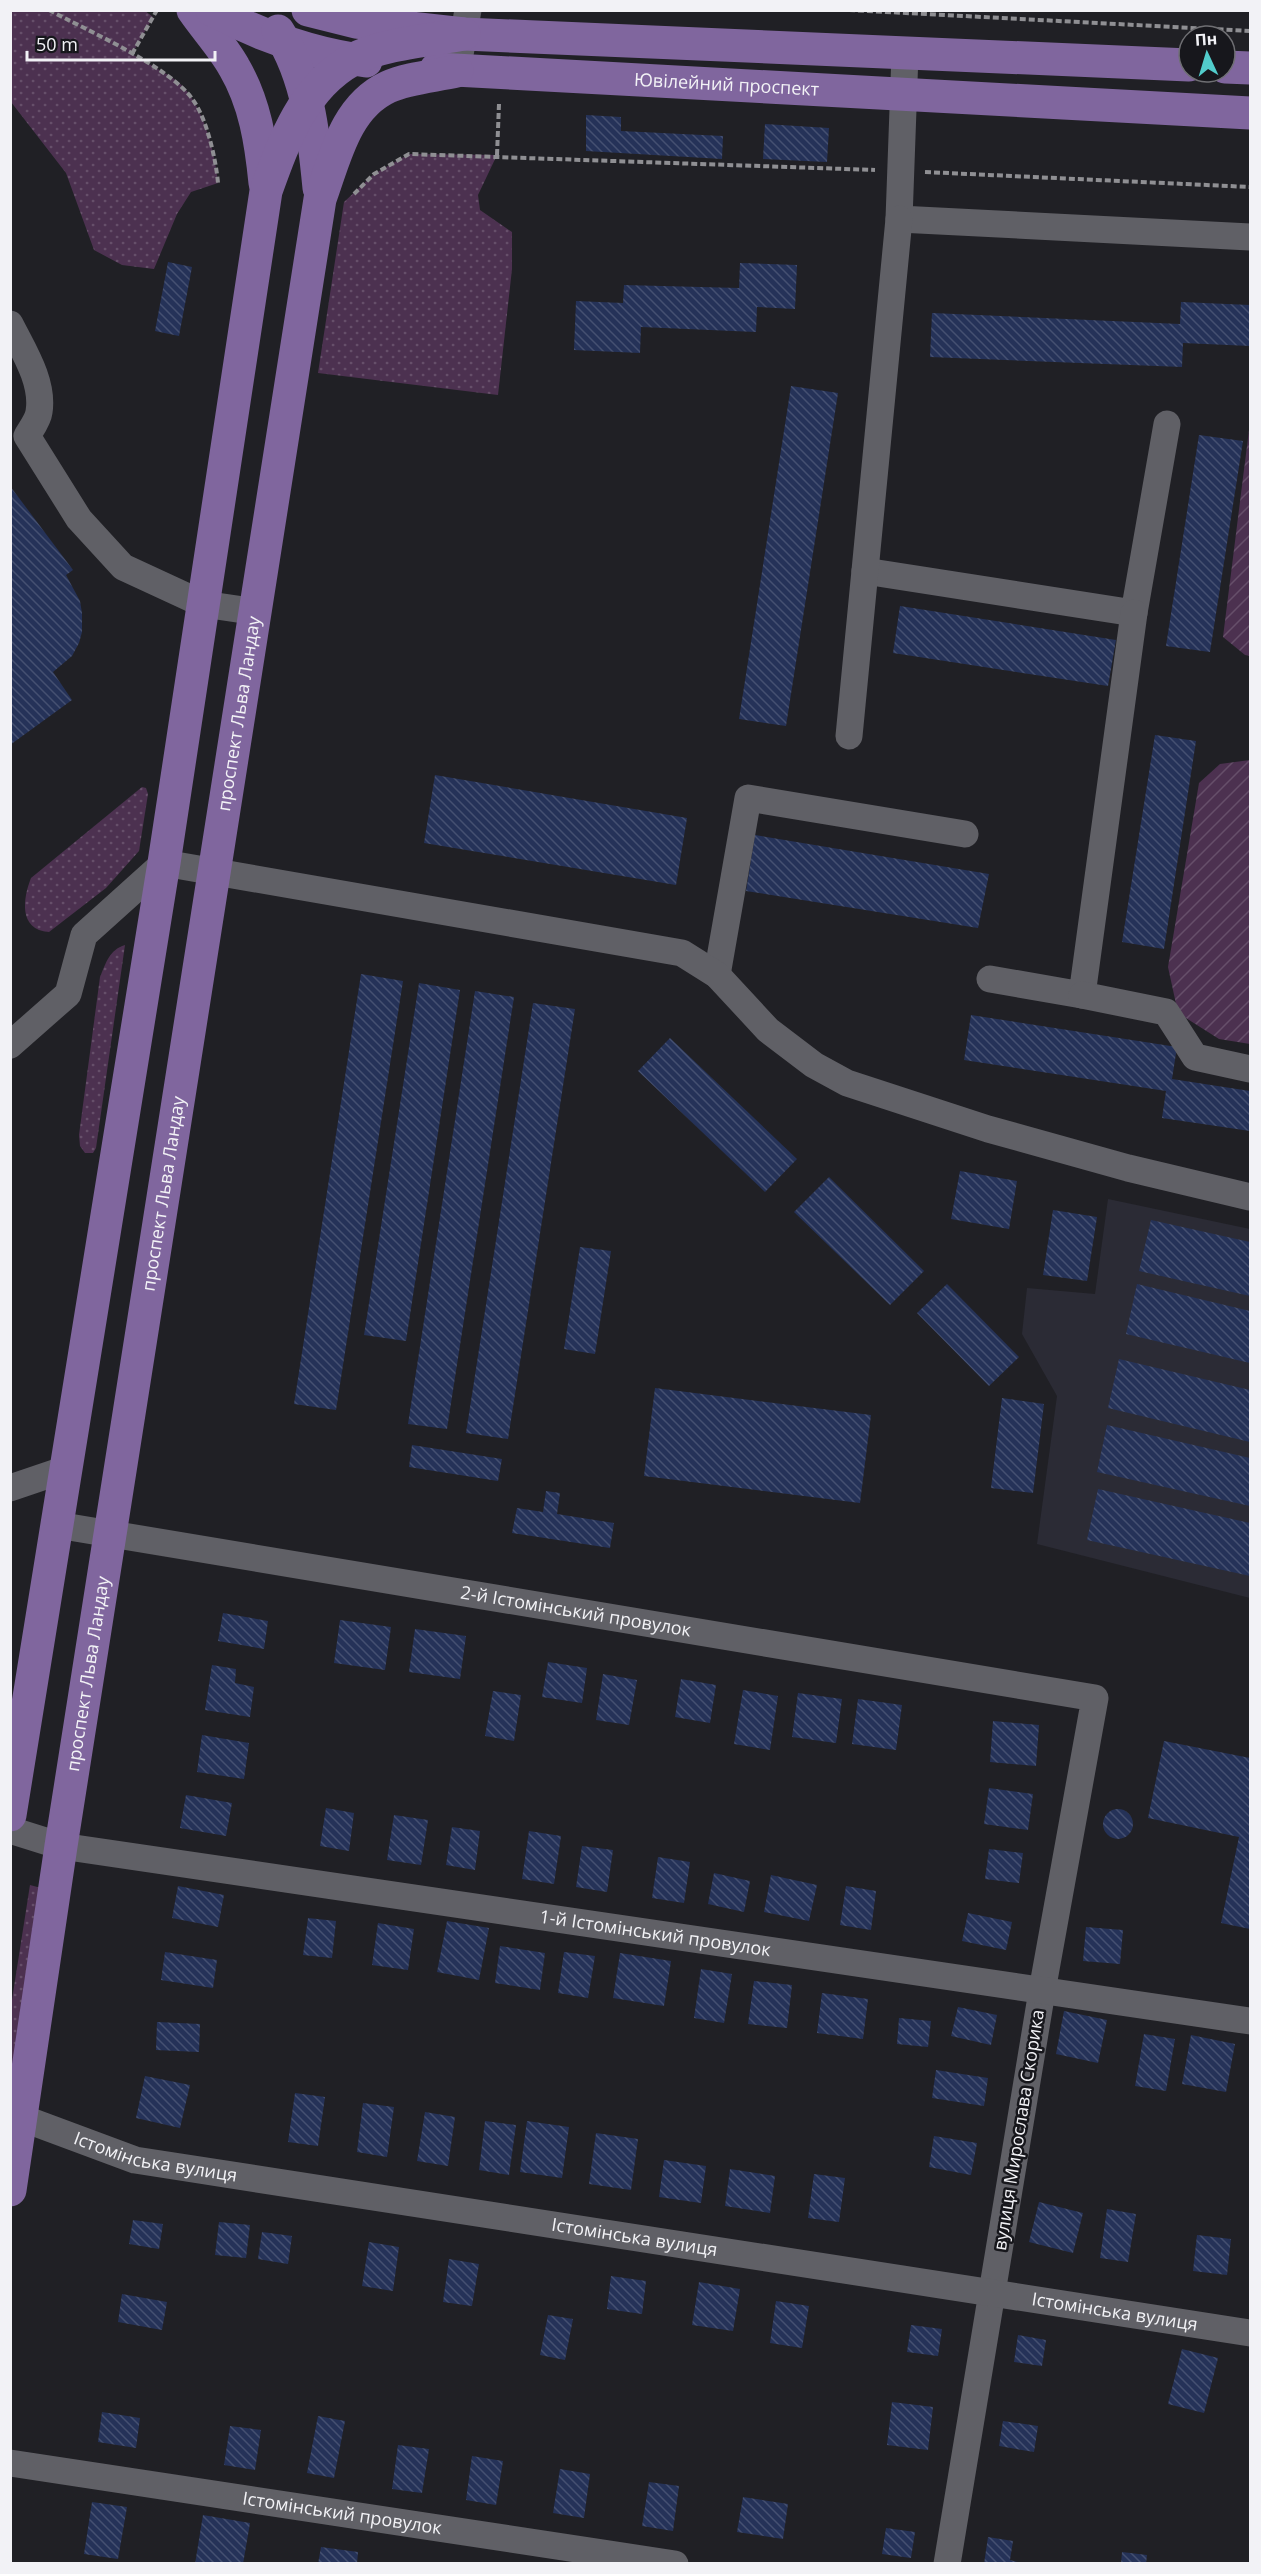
<svg xmlns="http://www.w3.org/2000/svg" width="1261" height="2574" font-family="'Open Sans',sans-serif">
<style>
.built{fill:#2b2b35}
.grass{fill:url(#grass-dots)}
.garden{fill:url(#garden-furrows)}
.building{fill:url(#building-back-hatch)}
.lines{fill:none;stroke-linecap:round;stroke-linejoin:round}
.path{stroke:#8f8f93;stroke-width:4;stroke-dasharray:6 3;stroke-linecap:butt}
.minor{stroke:#606066;stroke-width:27}
.major{stroke:#80669e;stroke-width:33}
.labels{text-anchor:middle;stroke-width:5;stroke-linejoin:round;paint-order:stroke}
.street-label{font-size:18px;fill:#f2f2f6;stroke:#17171c}
</style>
<defs>
<pattern id="grass-dots" width="8" height="8" patternUnits="userSpaceOnUse" patternTransform="scale(1.5)"><rect width="8" height="8" fill="#4c3150"/><path d="M2 2h.1M6 6h.1" fill="none" stroke="#664f6a" stroke-width="1.8" stroke-linecap="round"/></pattern>
<pattern id="garden-furrows" width="10" height="10" patternUnits="userSpaceOnUse" patternTransform="scale(1.5)"><rect width="10" height="10" fill="#4c3150"/><path d="M-1 1l2-2M0 10L10 0M9 11l2-2" fill="none" stroke="#664f6a"/></pattern>
<pattern id="building-back-hatch" width="6" height="6" patternUnits="userSpaceOnUse" patternTransform="scale(1.5)"><rect width="6" height="6" fill="#253258"/><path d="M-1 5l2 2M0 0l6 6M5-1l2 2" fill="none" stroke="#455071"/></pattern>
</defs>
<rect width="100%" height="100%" fill="#202025"/>
<!-- built -->
<polygon class="built" points="1108,1199 1250,1229 1250,1598 1037,1544 1057,1396 1022,1334 1027,1288 1095,1294"/>
<!-- grass -->
<g class="grass">
<path d="M11,10H144L153,17L132,54C146,63 163,71 177,81C202,101 215,151 218,183L191,192L177,214L154,269L122,265L94,250L66,173L11,102Z"/>
<polygon points="409,154 497,155 478,195 480,210 512,232 512,269 498,395 318,373 344,202 374,174"/>
<path d="M142,787L146,788L148,794L139,851L106,888L49,932C18,930 23,898 31,878Z"/>
<path d="M125,945L96,1148L93,1153H85L80,1146L79,1135L100,977C106,963 109,950 125,945Z"/>
<polygon points="30,1885 41,1888 11,2091 11,2006"/>
</g>
<!-- garden -->
<g class="garden">
<polygon points="1250,422 1250,656 1245,655 1223,637"/>
<polygon points="1250,760 1250,1044 1219,1039 1178,1013 1168,967 1199,783 1220,764"/>
</g>
<!-- building -->
<g class="building">
<polygon points="586,115 621,117 621,131 723,136 722,159 586,151"/>
<polygon points="765,124 829,128 827,162 763,159"/>
<polygon points="168,262 192,267 179,336 155,331"/>
<polygon points="740,263 797,265 795,309 757,307 756,332 641,327 640,353 574,350 576,301 623,303 624,285 739,288"/>
<polygon points="1181,302 1250,305 1250,346 1183,343 1182,367 930,357 932,313 1180,324"/>
<polygon points="791,386 838,393 786,726 739,719"/>
<polygon points="1199,435 1243,441 1210,652 1166,646"/>
<polygon points="10,486 73,570 66,575 80,601 82,613 82,632 79,643 72,656 53,672 72,700 10,745"/>
<polygon points="900,606 1116,640 1108,686 893,653"/>
<polygon points="1155,735 1196,741 1164,949 1122,942"/>
<polygon points="435,775 687,818 676,885 424,843"/>
<polygon points="755,835 989,874 978,928 746,891"/>
<polygon points="361,974 403,981 336,1410 294,1404"/>
<polygon points="419,983 460,990 406,1341 364,1335"/>
<polygon points="475,991 514,997 447,1429 408,1424"/>
<polygon points="533,1003 575,1009 508,1439 466,1433"/>
<polygon points="971,1015 1177,1047 1172,1079 1250,1091 1250,1131 1162,1118 1166,1091 964,1060"/>
<polygon points="670,1038 797,1159 765,1192 638,1071"/>
<polygon points="960,1171 1017,1181 1009,1229 951,1219"/>
<polygon points="829,1177 924,1271 890,1305 794,1212"/>
<polygon points="1053,1210 1097,1217 1087,1281 1043,1275"/>
<polygon points="1151,1220 1250,1242 1250,1296 1139,1271"/>
<polygon points="580,1247 611,1251 595,1354 564,1349"/>
<polygon points="947,1284 1019,1357 989,1386 917,1313"/>
<polygon points="1137,1284 1250,1311 1250,1363 1126,1334"/>
<polygon points="1119,1359 1250,1390 1250,1442 1108,1408"/>
<polygon points="655,1388 871,1415 860,1503 644,1476"/>
<polygon points="1002,1398 1044,1404 1033,1493 991,1488"/>
<polygon points="1107,1425 1250,1458 1250,1506 1097,1472"/>
<polygon points="412,1445 502,1459 498,1481 409,1467"/>
<polygon points="1098,1489 1250,1523 1250,1576 1087,1540"/>
<polygon points="546,1491 560,1493 557,1514 614,1523 610,1548 512,1533 517,1508 543,1512"/>
<polygon points="223,1613 268,1621 264,1649 218,1641"/>
<polygon points="340,1620 391,1627 385,1670 334,1663"/>
<polygon points="415,1629 466,1636 460,1679 409,1672"/>
<polygon points="548,1662 587,1668 582,1703 542,1697"/>
<polygon points="212,1665 236,1669 235,1683 254,1687 250,1717 205,1710"/>
<polygon points="603,1674 637,1680 629,1725 596,1720"/>
<polygon points="681,1679 716,1685 710,1723 675,1717"/>
<polygon points="743,1690 778,1696 770,1750 734,1744"/>
<polygon points="493,1691 521,1695 514,1741 485,1736"/>
<polygon points="798,1693 842,1699 836,1743 792,1737"/>
<polygon points="858,1699 902,1705 896,1750 852,1744"/>
<polygon points="993,1721 1039,1725 1036,1766 990,1762"/>
<polygon points="202,1735 249,1743 244,1779 197,1772"/>
<polygon points="1164,1741 1250,1758 1250,1929 1221,1923 1239,1837 1148,1818"/>
<polygon points="989,1788 1033,1794 1028,1830 984,1824"/>
<polygon points="186,1795 232,1803 226,1836 180,1828"/>
<polygon points="326,1808 354,1813 349,1851 320,1846"/>
<circle cx="1118" cy="1824" r="15"/>
<polygon points="394,1815 428,1820 421,1865 387,1860"/>
<polygon points="452,1827 480,1831 475,1870 446,1865"/>
<polygon points="529,1831 561,1836 554,1884 522,1879"/>
<polygon points="582,1846 613,1850 607,1892 576,1887"/>
<polygon points="989,1849 1023,1853 1019,1883 985,1879"/>
<polygon points="658,1857 690,1862 684,1903 652,1898"/>
<polygon points="714,1873 750,1881 744,1912 708,1904"/>
<polygon points="771,1875 817,1885 809,1921 764,1912"/>
<polygon points="178,1886 224,1895 218,1927 172,1918"/>
<polygon points="846,1886 876,1891 871,1930 840,1925"/>
<polygon points="968,1913 1012,1922 1006,1950 962,1941"/>
<polygon points="308,1918 336,1921 332,1958 303,1955"/>
<polygon points="447,1921 489,1928 479,1980 437,1972"/>
<polygon points="378,1923 414,1929 408,1970 372,1965"/>
<polygon points="1086,1927 1123,1930 1120,1964 1083,1961"/>
<polygon points="500,1946 545,1953 540,1990 495,1983"/>
<polygon points="165,1952 217,1960 213,1988 161,1980"/>
<polygon points="564,1952 595,1956 588,1998 558,1993"/>
<polygon points="620,1953 671,1961 664,2006 613,1998"/>
<polygon points="701,1969 732,1974 724,2023 694,2018"/>
<polygon points="754,1981 792,1985 787,2028 748,2024"/>
<polygon points="822,1993 868,1999 863,2039 817,2033"/>
<polygon points="958,2007 997,2015 991,2045 951,2036"/>
<polygon points="1064,2011 1107,2020 1098,2063 1056,2054"/>
<polygon points="899,2018 931,2021 928,2047 897,2044"/>
<polygon points="157,2022 200,2024 199,2052 156,2050"/>
<polygon points="1144,2034 1175,2039 1166,2091 1135,2086"/>
<polygon points="1191,2035 1235,2044 1226,2092 1182,2084"/>
<polygon points="936,2070 988,2078 984,2106 932,2098"/>
<polygon points="145,2076 190,2085 180,2128 136,2118"/>
<polygon points="295,2093 325,2097 318,2146 288,2142"/>
<polygon points="363,2103 394,2107 387,2157 357,2152"/>
<polygon points="425,2112 455,2117 448,2166 417,2161"/>
<polygon points="485,2121 516,2125 509,2175 479,2170"/>
<polygon points="527,2121 569,2127 562,2178 520,2172"/>
<polygon points="596,2133 638,2139 631,2190 589,2184"/>
<polygon points="934,2136 977,2143 971,2175 929,2167"/>
<polygon points="664,2160 706,2166 701,2203 659,2197"/>
<polygon points="730,2169 775,2176 770,2213 725,2206"/>
<polygon points="814,2174 845,2178 839,2222 808,2218"/>
<polygon points="1039,2202 1083,2213 1073,2253 1029,2242"/>
<polygon points="1107,2209 1136,2214 1128,2262 1100,2258"/>
<polygon points="133,2220 163,2224 159,2249 129,2244"/>
<polygon points="219,2222 250,2225 246,2258 215,2255"/>
<polygon points="262,2232 292,2236 288,2264 258,2259"/>
<polygon points="1197,2235 1231,2239 1227,2275 1193,2271"/>
<polygon points="369,2242 399,2247 393,2291 362,2286"/>
<polygon points="449,2259 479,2264 472,2306 443,2302"/>
<polygon points="611,2276 646,2281 642,2314 607,2309"/>
<polygon points="699,2282 740,2289 733,2331 692,2325"/>
<polygon points="122,2294 167,2302 162,2330 118,2322"/>
<polygon points="776,2301 809,2306 802,2348 770,2343"/>
<polygon points="548,2315 573,2319 565,2360 540,2355"/>
<polygon points="911,2325 942,2329 938,2356 907,2352"/>
<polygon points="1018,2335 1046,2340 1042,2366 1014,2362"/>
<polygon points="1182,2349 1218,2358 1204,2413 1168,2404"/>
<polygon points="892,2402 933,2407 928,2450 887,2445"/>
<polygon points="102,2412 140,2418 136,2448 98,2442"/>
<polygon points="318,2416 345,2421 334,2478 307,2473"/>
<polygon points="1003,2421 1038,2426 1034,2452 999,2446"/>
<polygon points="230,2426 261,2430 255,2470 224,2465"/>
<polygon points="398,2445 429,2449 422,2493 392,2489"/>
<polygon points="472,2456 503,2461 496,2505 466,2500"/>
<polygon points="560,2469 590,2474 584,2518 553,2513"/>
<polygon points="649,2482 679,2486 673,2531 642,2526"/>
<polygon points="743,2497 788,2504 783,2539 737,2532"/>
<polygon points="92,2502 127,2507 118,2559 84,2554"/>
<polygon points="203,2515 250,2523 243,2564 195,2564"/>
<polygon points="886,2528 915,2532 911,2558 882,2554"/>
<polygon points="988,2537 1013,2541 1010,2560 1025,2564 984,2564"/>
<polygon points="321,2547 358,2552 357,2564 318,2564"/>
<polygon points="1122,2552 1147,2555 1146,2564 1121,2564"/>
</g>
<g class="lines">
<!-- path -->
<g class="path">
<path d="M49,10C86,30 171,67 193,100C207,119 216,160 218,183"/>
<polyline points="849,10 1250,31"/>
<polyline points="132,54 157,10"/>
<polyline points="497,155 499,104"/>
<polyline points="925,172 1250,187"/>
<polyline points="354,194 374,174 409,154 875,170"/>
</g>
<!-- minor -->
<g class="minor">
<polyline points="905,54 899,219 1250,237"/>
<polyline points="457,71 468,10"/>
<path d="M10,324C23,350 44,382 39,412C38,420 31,429 27,436L79,519L123,567L203,604L257,612"/>
<polyline points="865,571 1134,613 1167,424"/>
<polyline points="849,736 899,219"/>
<polyline points="717,975 748,798 965,834"/>
<polyline points="990,979 1082,995 1134,613"/>
<polyline points="1082,995 1166,1012 1195,1057 1250,1069"/>
<polyline points="10,1045 68,994 84,935 164,863 682,953 717,975 768,1030 814,1065 847,1083 988,1129 1128,1168 1250,1197"/>
<polyline points="10,1488 66,1469"/>
<path id="s1" d="M57,1525L1095,1698L1042,1991L947,2564"/>
<path id="s2" d="M10,1830L61,1846L1250,2021"/>
<path id="s3" d="M22,2118L135,2160L1250,2333"/>
<path id="s4" d="M10,2463L675,2564"/>
</g>
<!-- major -->
<g class="major">
<path d="M193,10C206,29 223,47 234,67C255,103 261,142 265,183"/>
<path d="M212,10C261,36 312,54 366,61"/>
<polyline points="308,10 356,22 464,34 1189,65"/>
<path d="M278,31C308,77 314,135 319,188"/>
<polyline points="1225,67 1250,68"/>
<path id="s5" d="M436,69L1250,113"/>
<path d="M10,1815L164,863L266,191C284,141 303,87 352,60C381,44 430,40 464,34"/>
<path id="s6" d="M10,2190L61,1846L320,199C335,158 345,107 388,87C408,78 435,76 457,71"/>
</g>
</g>
<g class="labels">
<!-- street labels -->
<g class="street-label">
<text dy="6" stroke="none"><textPath href="#s5" startOffset="291">Ювілейний проспект</textPath></text>
<text dy="6" stroke="none"><textPath href="#s6" startOffset="1494">проспект Льва Ландау</textPath></text>
<text dy="6" stroke="none"><textPath href="#s6" startOffset="1008">проспект Льва Ландау</textPath></text>
<text dy="6" stroke="none"><textPath href="#s1" startOffset="526">2-й Істомінський провулок</textPath></text>
<text dy="6" stroke="none"><textPath href="#s6" startOffset="522">проспект Льва Ландау</textPath></text>
<text dy="6" stroke="none"><textPath href="#s2" startOffset="654">1-й Істомінський провулок</textPath></text>
<text transform="translate(1019 2130) rotate(-81)" y="6">вулиця Мирослава Скорика</text>
<text dy="6" stroke="none"><textPath href="#s3" startOffset="140">Істомінська вулиця</textPath></text>
<text dy="6" stroke="none"><textPath href="#s3" startOffset="626">Істомінська вулиця</textPath></text>
<text dy="6" stroke="none"><textPath href="#s3" startOffset="1112">Істомінська вулиця</textPath></text>
<text dy="6" stroke="none"><textPath href="#s4" startOffset="336">Істомінський провулок</textPath></text>
</g>
</g>
<!-- border -->
<rect width="1261" height="2574" fill="none" stroke="#f2f2f6" stroke-width="24"/>
<!-- north arrow -->
<g transform="translate(1207 54) rotate(356)"><circle r="28" fill="#17171c" stroke="#6f6f73" stroke-width="1.5"/>
<path d="M0-4.5L10 22L0 15L-10 22Z" fill="#52cdcc"/>
<text y="-9" font-size="16" font-weight="bold" text-anchor="middle" fill="#f2f2f6">Пн</text>
</g>
<!-- scale -->
<path d="M27 51v9h188v-9" fill="none" stroke="#f2f2f6" stroke-width="3"/>
<text x="36" y="51" font-size="18" fill="#f2f2f6" stroke="#17171c" stroke-width="4.5" paint-order="stroke">50 m</text>
</svg>
